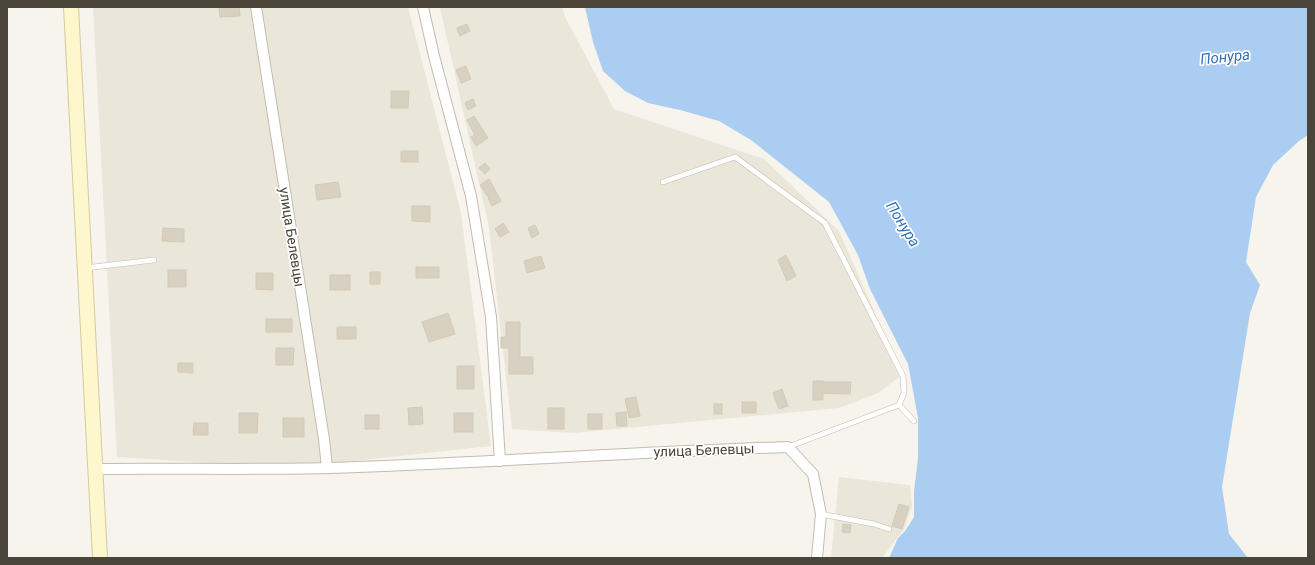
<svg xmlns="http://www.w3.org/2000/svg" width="1315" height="565" font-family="Roboto,sans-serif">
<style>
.residential{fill:#eae6da}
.water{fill:#aacdf1}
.building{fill:#d8d1c1;stroke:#d2cab4}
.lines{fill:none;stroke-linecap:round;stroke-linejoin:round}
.lane-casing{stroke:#c2bdae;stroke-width:6}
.street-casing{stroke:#c2bdae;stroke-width:12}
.secondary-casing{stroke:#d5cb9c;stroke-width:16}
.lane{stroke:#fff;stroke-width:5}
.street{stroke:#fff;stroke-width:10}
.secondary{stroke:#fef7cd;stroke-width:14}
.labels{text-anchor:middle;stroke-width:3.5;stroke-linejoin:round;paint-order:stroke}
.street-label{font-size:14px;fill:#4b4539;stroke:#fff}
.water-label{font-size:15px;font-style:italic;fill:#3171b8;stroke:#fff}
</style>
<rect width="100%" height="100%" fill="#f6f4ec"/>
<!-- residential -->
<g class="residential">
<polygon points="93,7 408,7 461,213 491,446 289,468 117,457"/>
<polygon points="440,7 562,7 565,17 614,109 764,159 839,231 902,375 878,393 839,408 573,433 512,429 489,228"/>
<polygon points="839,477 910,485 912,507 904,529 882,558 831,558"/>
</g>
<!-- water -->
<polygon class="water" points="585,7 1308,7 1308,135 1299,141 1273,165 1256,197 1246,262 1260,285 1250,313 1222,487 1229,534 1248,558 889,558 898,538 905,531 914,517 914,491 918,459 918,418 908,364 870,289 858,255 829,202 751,140 719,121 680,110 648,103 625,91 603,71 593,42"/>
<!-- building -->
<g class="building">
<polygon points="219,7 239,7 240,16 220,17"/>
<polygon points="467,24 470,31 460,36 457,28"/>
<polygon points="466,66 471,79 461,83 456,70"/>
<polygon points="391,91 409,91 408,108 391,108"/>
<polygon points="473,99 476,106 468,110 465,103"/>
<polygon points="474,116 488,138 476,146 471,137 475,135 467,120"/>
<rect x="401" y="151" width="17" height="11"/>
<polygon points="485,163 490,169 485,174 479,168"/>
<polygon points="489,179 501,201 492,206 488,198 489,198 480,185"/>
<polygon points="338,182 341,197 317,200 315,185"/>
<polygon points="412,206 430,206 430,222 412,221"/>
<polygon points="503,223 509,232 500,237 495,229"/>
<polygon points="535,225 539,234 532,238 528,228"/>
<polygon points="163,228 184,229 184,242 162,241"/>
<polygon points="786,255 796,276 787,281 778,260"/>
<polygon points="541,256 545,268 527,273 524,261"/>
<rect x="416" y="267" width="23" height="11"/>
<rect x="168" y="270" width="18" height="17"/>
<rect x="370" y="272" width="10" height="12"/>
<polygon points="256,273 273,273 273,290 256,289"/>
<rect x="330" y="275" width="20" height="15"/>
<polygon points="448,313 455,334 429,342 422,322"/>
<rect x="266" y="319" width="26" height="13"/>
<polygon points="506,322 520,322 520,357 533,357 533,374 509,374 509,348 501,348 501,337 506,337"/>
<rect x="337" y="327" width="19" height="12"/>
<polygon points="276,348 294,348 293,365 276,365"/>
<polygon points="178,363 193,363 193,373 178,372"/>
<rect x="457" y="366" width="17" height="23"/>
<polygon points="813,381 823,381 823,382 851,382 850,394 823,393 823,400 813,400"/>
<polygon points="782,389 788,406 779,409 773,393"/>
<polygon points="636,397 640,416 629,418 625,399"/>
<rect x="742" y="402" width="14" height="11"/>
<rect x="714" y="404" width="8" height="10"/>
<polygon points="422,407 423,424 409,425 408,408"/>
<rect x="548" y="408" width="16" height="21"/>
<polygon points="626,412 627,426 617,426 616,413"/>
<polygon points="239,413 258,413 257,433 239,433"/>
<rect x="454" y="413" width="19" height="19"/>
<rect x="588" y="414" width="14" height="15"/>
<rect x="365" y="415" width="14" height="14"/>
<rect x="283" y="418" width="21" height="19"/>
<polygon points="194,423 208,423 208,435 193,435"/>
<polygon points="899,504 909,507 902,529 892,526"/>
<polygon points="843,524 851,525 850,533 842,532"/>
</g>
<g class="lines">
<defs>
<g id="lane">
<polyline points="663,182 735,157 825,223 903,376 904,393 899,405 788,447"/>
<polyline points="85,268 154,260"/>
<polyline points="899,405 914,421"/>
<polyline points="821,514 874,524 889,529"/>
</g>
<g id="street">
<polyline points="256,7 324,439 327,468"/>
<polyline points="423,7 434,56 471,196 491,317 500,461"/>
<path d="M96,469C174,468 252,470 329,468C482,463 635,452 788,447L813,474L821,514L817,558"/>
</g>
<polyline id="secondary" points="71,7 100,558"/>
</defs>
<!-- lane casing -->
<use href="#lane" class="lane-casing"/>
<!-- street casing -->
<use href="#street" class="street-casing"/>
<!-- secondary casing -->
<use href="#secondary" class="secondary-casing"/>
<!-- lane -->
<use href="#lane" class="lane"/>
<!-- street -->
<use href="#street" class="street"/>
<!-- secondary -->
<use href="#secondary" class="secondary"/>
</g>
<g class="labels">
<!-- street labels -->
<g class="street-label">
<text transform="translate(292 237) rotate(81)" y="5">улица Белевцы</text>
<text transform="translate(704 450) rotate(-2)" y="5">улица Белевцы</text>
</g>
<!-- water labels -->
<g class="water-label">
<text transform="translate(1225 57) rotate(-6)" y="5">Понура</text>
<text transform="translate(903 224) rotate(58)" y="5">Понура</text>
</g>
</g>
<!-- border -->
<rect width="1315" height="565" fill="none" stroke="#4b4539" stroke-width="16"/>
</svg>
